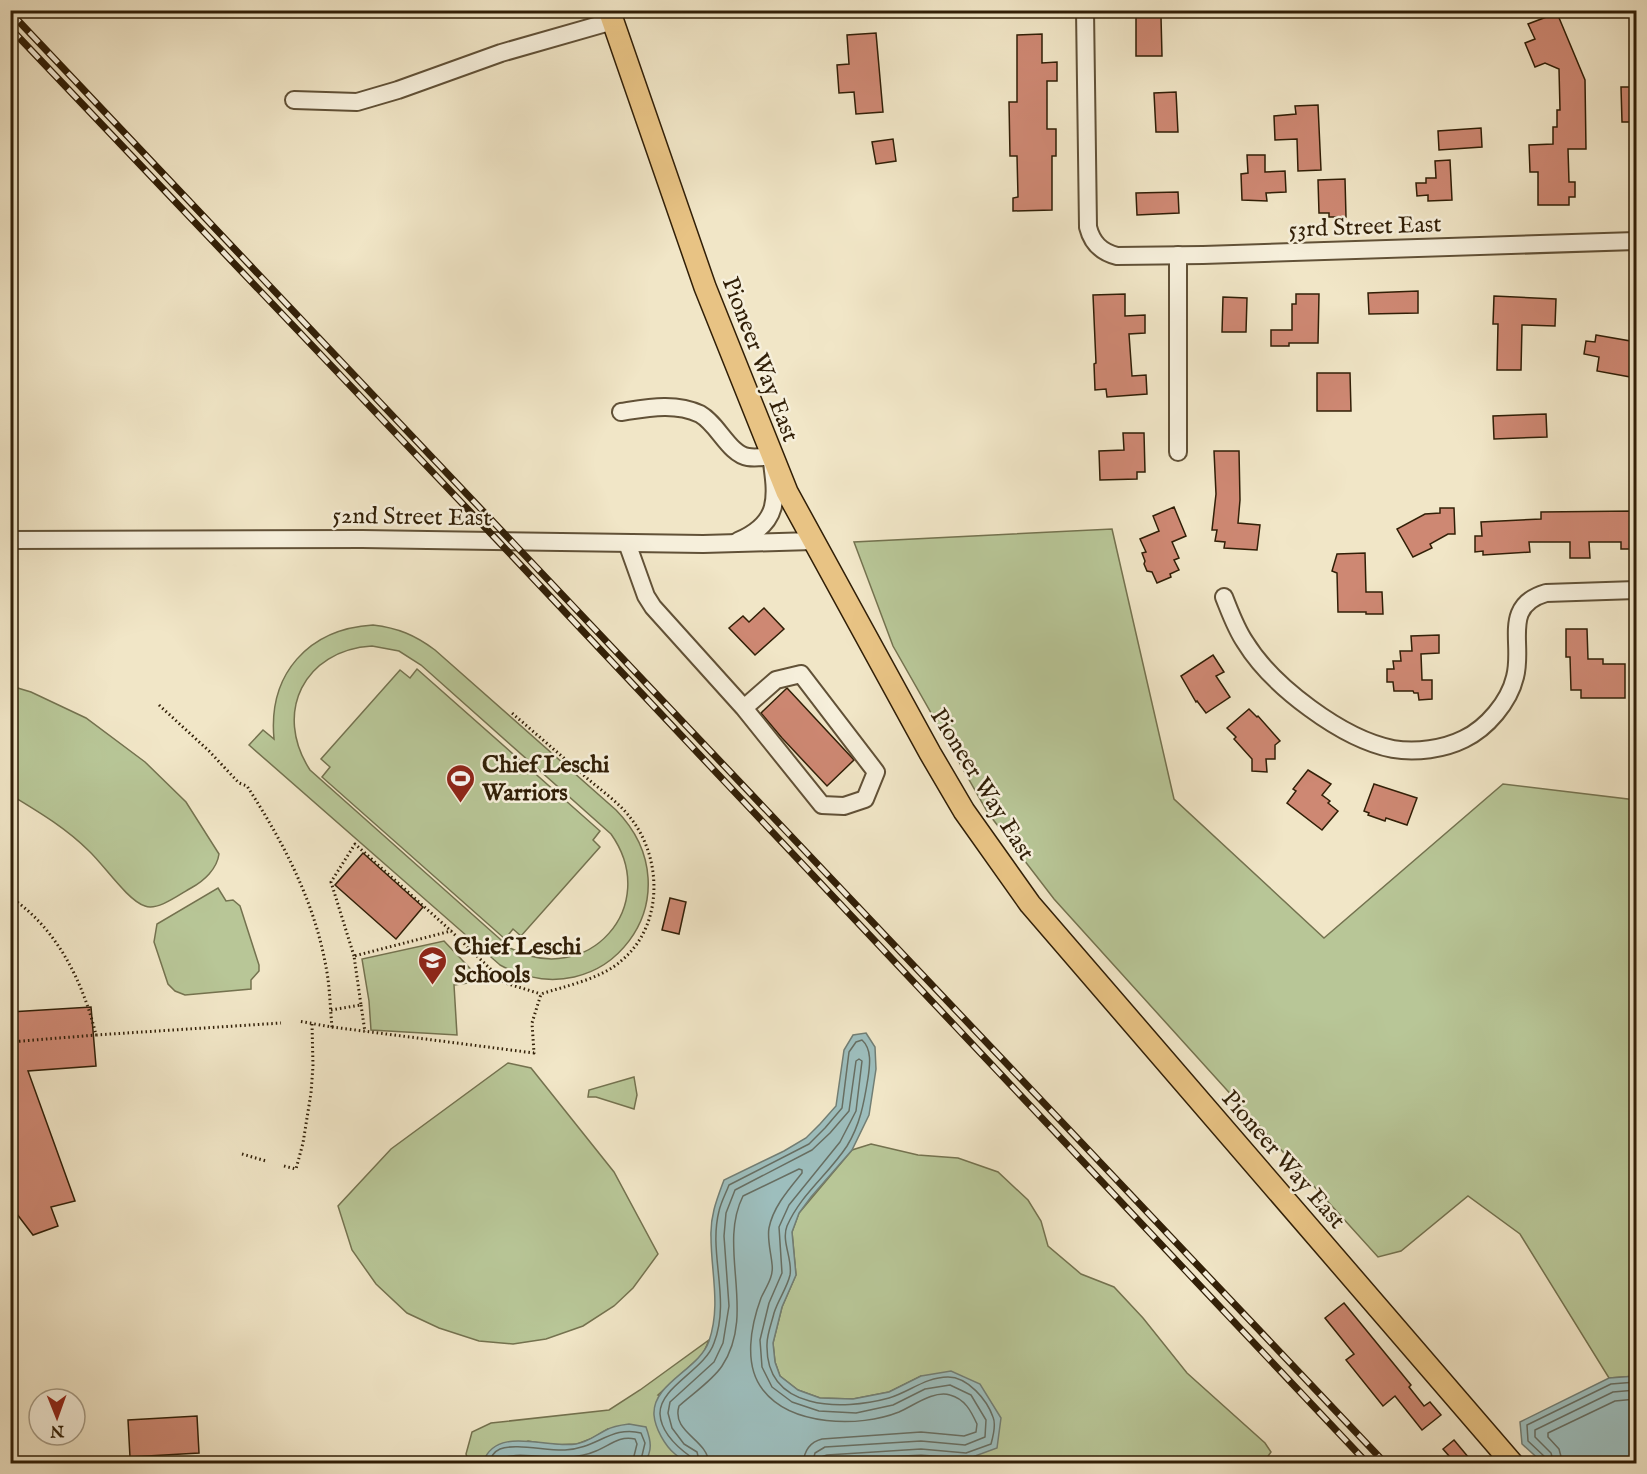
<svg xmlns="http://www.w3.org/2000/svg" width="1647" height="1474" font-family="'IM FELL English',serif">
<style>
.green{fill:#b8c697;stroke:#74724f;stroke-width:1.5;fill-rule:evenodd}
.water{fill:#9dbebd;stroke:#727e74;stroke-width:1.5}
.lines{fill:none;stroke-linecap:round;stroke-linejoin:round}
.shore{stroke:#676e62;stroke-width:1.5}
.building{fill:#ce8873;stroke:#311f07;stroke-width:1.5}
.minor-casing{stroke:#615137;stroke-width:20}
.major-casing{stroke:#311f07;stroke-width:24}
.path{stroke:#311f07;stroke-width:3;stroke-dasharray:1.5 3;stroke-linecap:butt}
.minor{stroke:#f6efdb;stroke-width:16}
.major{stroke:#e8c384;stroke-width:21}
.rail-casing{stroke:#311f07;stroke-width:7}
.rail{stroke:#f6efdb;stroke-width:4.5;stroke-dasharray:14;stroke-linecap:butt}
.labels{text-anchor:middle;stroke-width:5;stroke-linejoin:round;paint-order:stroke}
.street-label{font-size:24px;fill:#311f07;stroke:#f6efdb}
.poi-label{font-size:24px;font-weight:bold;fill:#311f07;stroke:#f6efdb;text-anchor:start}
</style>
<rect width="100%" height="100%" fill="#f1e6c7"/>
<filter id="stains"><feTurbulence type="fractalNoise" baseFrequency=".00333" numOctaves="4"/><feColorMatrix values="0 0 0 0 .2 0 0 0 0 .09 0 0 0 0 .02 0 0 0 .5 -.17"/></filter>
<radialGradient id="worn" r=".72"><stop offset=".6" stop-color="#630" stop-opacity="0"/><stop offset="1" stop-color="#630" stop-opacity=".3"/></radialGradient>
<!-- green -->
<g class="green">
<polygon points="1112,529 1174,799 1324,938 1503,784 1636,800 1636,1376 1609,1378 1520,1234 1468,1196 1401,1251 1378,1257 1054,899 988,813 893,646 854,542"/>
<path d="M373,625C398,628 415,635 435,650L616,810C700,896 605,1022 500,965L249,745L263,730L274,739C268,674 308,629 373,625ZM372,646L399,651L421,665L611,834C662,906 588,989 510,948L310,770C273,713 304,650 372,646Z"/>
<polygon points="417,669 600,831 593,840 600,847 521,936 513,929 505,939 322,777 330,767 321,759 400,670 410,678"/>
<path d="M11,686L31,692L86,718L145,762L186,802L219,854C217,869 204,881 191,888C180,894 158,911 145,906C128,901 104,865 89,851C66,828 39,812 11,795Z"/>
<polygon points="218,888 226,901 233,900 240,906 259,965 259,971 251,980 251,989 185,995 175,991 168,984 154,942 157,924"/>
<polygon points="444,941 482,981 454,985 457,1035 371,1030 369,1001 362,959"/>
<polygon points="508,1063 531,1068 614,1172 658,1254 633,1288 614,1306 583,1326 546,1339 513,1344 479,1341 439,1328 407,1313 376,1284 352,1250 338,1206 391,1149"/>
<polygon points="634,1077 637,1095 634,1109 596,1097 588,1097 589,1090"/>
<polygon points="871,1144 918,1155 958,1158 998,1172 1028,1200 1041,1221 1048,1246 1081,1274 1114,1287 1143,1318 1187,1373 1265,1443 1271,1452 1264,1462 1194,1463 644,1464 649,1457 608,1429 593,1438 577,1444 551,1445 528,1441 483,1462 483,1463 469,1463 466,1454 472,1432 491,1423 609,1410 640,1390 709,1340 703,1354 658,1395 820,1461 921,1455 967,1459 921,1376 889,1392 853,1399 820,1398 798,1390 780,1376 775,1362 773,1343 782,1307 796,1275 792,1232 799,1213 852,1150"/>
</g>
<!-- water -->
<g class="water">
<path d="M866,1033L875,1047L876,1069L869,1115L852,1150L811,1197L799,1213L792,1232L796,1275L782,1307L773,1343L775,1362L780,1376L798,1390L820,1398L853,1399L889,1392L921,1376L951,1371L980,1384L1001,1418L997,1448L967,1459L921,1455L820,1461L691,1463C686,1461 679,1458 675,1454C665,1446 655,1428 654,1415C652,1383 699,1370 709,1341C721,1306 711,1272 711,1237C710,1216 717,1199 724,1180L784,1151L806,1138L820,1124L836,1106L844,1050L853,1035Z"/>
<polygon points="1636,1376 1636,1463 1543,1463 1522,1444 1520,1422 1609,1378"/>
<path d="M629,1424L646,1427C651,1441 653,1451 644,1463L573,1464C546,1457 508,1470 483,1462C497,1425 546,1449 576,1444C588,1442 596,1435 606,1430C613,1426 621,1425 629,1424Z"/>
</g>
<g class="lines">
<!-- shore -->
<g class="shore">
<path d="M489,1464C491,1457 493,1452 500,1449C514,1443 548,1451 565,1450C596,1449 612,1425 641,1433L645,1443L640,1464"/>
<path d="M497,1464C504,1448 548,1459 564,1458C575,1457 585,1456 596,1451C609,1446 619,1435 635,1439L637,1444L632,1464"/>
<path d="M693,1464L691,1457C677,1447 661,1433 660,1414C659,1387 705,1370 714,1343C731,1299 708,1254 719,1211C721,1202 726,1193 729,1185L809,1144L825,1128L842,1108L849,1052L856,1042L862,1040C872,1049 870,1065 868,1078C864,1103 860,1125 847,1146C828,1175 801,1194 787,1226C781,1241 793,1260 790,1275C787,1288 778,1300 774,1313C772,1322 767,1334 767,1344C765,1411 842,1411 889,1398C909,1392 926,1377 948,1377C968,1377 987,1400 993,1417C996,1424 993,1437 991,1444L966,1453L921,1449L827,1455L821,1457L820,1464"/>
<polyline points="700,1464 697,1452 684,1444 672,1428 668,1413 670,1402 714,1362 723,1343 729,1306 724,1236 726,1213 735,1190 812,1150 830,1133 849,1111 856,1061 859,1059 862,1061 856,1111 840,1142 789,1205 779,1227 782,1273 769,1303 760,1340 762,1367 772,1387 792,1402 819,1411 856,1413 893,1405 925,1389 950,1385 971,1395 986,1420 985,1437 965,1445 921,1441 825,1447 815,1453 812,1464"/>
<path d="M709,1464C708,1439 671,1433 679,1406C691,1395 713,1380 722,1366C757,1313 717,1248 743,1196L799,1169L802,1170V1173C789,1189 773,1207 769,1228C767,1239 771,1253 772,1264C774,1277 766,1287 761,1298C751,1325 743,1365 763,1390C791,1426 859,1428 899,1412C913,1406 934,1390 950,1395C965,1399 971,1411 977,1424L976,1432L964,1436L921,1432L822,1439C810,1442 804,1451 803,1464"/>
<polyline points="1546,1464 1545,1457 1528,1441 1527,1425 1611,1384 1636,1382"/>
<polyline points="1554,1464 1551,1453 1535,1437 1535,1430 1613,1392 1636,1390"/>
<polyline points="1563,1464 1559,1449 1548,1437 1548,1433 1615,1401 1636,1399"/>
</g>
</g>
<!-- building -->
<g class="building">
<polygon points="1557,13 1585,80 1586,149 1568,149 1569,182 1575,182 1575,197 1569,197 1569,205 1538,205 1538,172 1530,172 1529,145 1553,144 1553,127 1557,127 1557,110 1560,110 1559,69 1545,63 1535,67 1525,43 1535,39 1528,24"/>
<polygon points="1136,17 1161,17 1162,56 1136,56"/>
<polygon points="876,33 883,112 856,114 854,92 839,93 837,65 849,64 847,35"/>
<polygon points="1042,34 1042,63 1057,62 1057,81 1047,81 1047,129 1056,129 1056,156 1052,156 1052,210 1013,211 1013,198 1018,197 1017,156 1010,156 1009,102 1017,102 1017,35"/>
<polygon points="1621,87 1636,87 1636,122 1622,122"/>
<polygon points="1176,92 1178,132 1156,132 1154,93"/>
<polygon points="1318,105 1321,170 1298,171 1297,139 1275,140 1274,116 1296,114 1295,106"/>
<polygon points="1481,128 1482,147 1439,150 1438,131"/>
<polygon points="893,139 896,161 876,164 872,142"/>
<polygon points="1247,155 1265,155 1265,172 1285,171 1286,192 1266,193 1267,201 1242,200 1241,174 1248,173"/>
<polygon points="1450,160 1452,200 1428,201 1428,195 1417,196 1416,183 1426,183 1426,178 1436,178 1435,161"/>
<polygon points="1345,179 1346,217 1329,217 1329,213 1319,213 1318,180"/>
<polygon points="1178,192 1179,213 1137,215 1136,193"/>
<polygon points="1418,291 1418,313 1369,314 1368,293"/>
<polygon points="1125,294 1125,316 1145,315 1145,333 1129,334 1132,376 1146,375 1147,394 1107,397 1106,389 1095,390 1094,364 1096,363 1093,295"/>
<polygon points="1296,294 1319,294 1318,343 1289,343 1289,346 1271,346 1271,330 1292,330 1292,304 1296,304"/>
<polygon points="1494,296 1556,299 1555,326 1522,325 1521,370 1497,370 1498,324 1493,324"/>
<polygon points="1223,297 1247,298 1246,332 1222,332"/>
<polygon points="1596,335 1636,342 1636,378 1597,371 1599,357 1584,354 1586,341 1595,342"/>
<polygon points="1317,373 1350,373 1351,411 1317,411"/>
<polygon points="1546,414 1547,437 1494,439 1493,416"/>
<polygon points="1123,433 1144,433 1145,472 1137,472 1137,479 1100,480 1099,451 1124,450"/>
<polygon points="1214,451 1239,451 1240,500 1238,523 1260,525 1257,550 1224,548 1225,542 1215,541 1217,530 1212,530 1216,494"/>
<polygon points="1174,507 1186,536 1172,542 1179,558 1174,560 1179,570 1170,574 1171,577 1157,583 1152,572 1147,571 1144,564 1145,561 1142,553 1146,552 1140,539 1159,531 1153,516"/>
<polygon points="1440,508 1454,508 1455,534 1448,534 1430,544 1432,548 1413,557 1397,529 1425,514 1440,513"/>
<polygon points="1635,511 1636,549 1621,549 1621,542 1589,542 1590,558 1570,558 1570,542 1529,542 1530,552 1483,555 1483,551 1475,552 1475,536 1482,536 1481,522 1541,519 1541,512"/>
<polygon points="1365,553 1366,592 1382,592 1383,614 1366,614 1366,612 1338,612 1337,573 1332,571 1337,554"/>
<polygon points="764,608 784,629 755,655 729,628 743,616 749,622"/>
<polygon points="1566,629 1587,629 1588,659 1603,659 1603,664 1625,664 1625,698 1581,698 1581,690 1571,690 1570,657 1566,657"/>
<polygon points="1439,635 1439,653 1421,654 1422,680 1432,680 1432,699 1419,700 1418,693 1414,693 1413,691 1394,691 1393,682 1387,682 1387,669 1394,669 1393,661 1401,661 1400,651 1412,651 1411,636"/>
<polygon points="1213,655 1224,672 1216,676 1230,697 1206,713 1197,701 1196,702 1181,676"/>
<polygon points="787,688 854,760 827,786 782,738 761,713"/>
<polygon points="1249,709 1257,717 1258,716 1280,741 1275,745 1275,759 1266,759 1267,772 1252,771 1252,759 1234,739 1236,737 1227,728"/>
<polygon points="1308,770 1331,784 1322,795 1330,801 1328,803 1338,811 1322,830 1287,803 1296,791 1293,789"/>
<polygon points="1374,784 1417,798 1407,825 1386,818 1385,821 1368,815 1369,813 1364,811"/>
<polygon points="363,853 423,907 396,939 335,885"/>
<polygon points="670,898 686,902 679,934 662,930"/>
<polygon points="91,1007 96,1066 28,1071 75,1201 51,1207 58,1226 33,1235 10,1205 10,1012"/>
<polygon points="1344,1303 1411,1385 1409,1387 1424,1406 1430,1402 1441,1415 1422,1430 1395,1396 1383,1406 1346,1360 1354,1354 1325,1318"/>
<polygon points="197,1416 199,1453 130,1457 128,1420"/>
<polygon points="1454,1440 1474,1464 1456,1464 1443,1449"/>
</g>
<g class="lines">
<defs>
<g id="minor">
<path d="M1085,10L1088,227C1092,243 1101,252 1117,256L1203,255L1636,241"/>
<polyline points="294,100 357,102 398,90 501,53 613,21"/>
<path d="M621,412C647,408 675,402 700,414C718,424 729,454 748,457C755,458 764,457 771,456C777,497 781,523 738,541"/>
<polyline points="1178,452 1178,255"/>
<polyline points="10,540 362,539 703,544 813,541"/>
<polyline points="627,543 646,596 653,607 744,708 822,805 844,806 865,799 876,772 801,674 776,680 744,708"/>
<path d="M1224,597C1230,612 1236,629 1245,642C1272,686 1342,739 1393,749C1416,753 1444,749 1464,739C1487,728 1509,702 1515,677C1524,644 1501,606 1546,593L1636,590"/>
</g>
<polyline id="major" points="609,10 705,287 787,492 930,753 964,811 1030,904 1513,1464"/>
</defs>
<!-- minor casing -->
<use href="#minor" class="minor-casing"/>
<!-- major casing -->
<use href="#major" class="major-casing"/>
<!-- path -->
<g class="path">
<path d="M159,705L209,751L239,783L247,786C283,842 314,900 326,967C330,987 330,1007 332,1027L298,1021"/>
<path d="M10,897C57,928 83,982 96,1035L281,1023"/>
<polyline points="354,956 331,882 355,844 451,931"/>
<polyline points="361,1005 365,1032"/>
<polyline points="331,1010 361,1005 354,956 451,931 505,983 541,994"/>
<path d="M332,1027L534,1053L532,1023L541,994C565,986 601,979 621,961C664,926 663,857 629,816C618,802 602,791 588,779C563,757 537,735 512,713"/>
<polyline points="10,1042 96,1035"/>
<polyline points="242,1154 266,1161"/>
<polyline points="284,1166 296,1169 303,1143 311,1093 313,1066 312,1024"/>
</g>
<!-- minor -->
<use href="#minor" class="minor"/>
<!-- major -->
<use href="#major" class="major"/>
<defs>
<g id="rail">
<polyline points="10,12 1386,1464"/>
<polyline points="10,28 498,541 1368,1464"/>
</g>
</defs>
<!-- rail casing -->
<use href="#rail" class="rail-casing"/>
<!-- rail -->
<use href="#rail" class="rail"/>
</g>
<!-- icons -->
<defs>
<symbol id="stadium-pin" viewBox="-11 -11 22 30"><path d="M0 17L-7.5 6A9.5 9.5 0 1 1 7.5 6Z" fill="#8f2418" stroke="#f6efdb"/><path d="M0-5a6.5 5 0 1 0 0 10a6.5 5 0 1 0 0-10ZM-3.5-1.8h7v3.6h-7Z" fill="#fff"/></symbol>
<symbol id="school-pin" viewBox="-11 -11 22 30"><path d="M0 17L-7.5 6A9.5 9.5 0 1 1 7.5 6Z" fill="#8f2418" stroke="#f6efdb"/><path d="M0-5L7-2L0 1L-7-2ZM-4 1L0 2.5L4 1V4Q0 6-4 4Z" fill="#fff"/></symbol>
</defs>
<g fill-rule="evenodd">
<use href="#stadium-pin" x="444" y="762" width="33" height="45"/>
<use href="#school-pin" x="416" y="944" width="33" height="45"/>
</g>
<g class="labels">
<!-- street labels -->
<g class="street-label">
<text transform="translate(1365 226) rotate(-2)" y="8">53rd Street East</text>
<text transform="translate(761 359) rotate(69)" y="8">Pioneer Way East</text>
<text transform="translate(412 516) rotate(1)" y="8">52nd Street East</text>
<text transform="translate(983 784) rotate(58)" y="8">Pioneer Way East</text>
<text transform="translate(1284 1159) rotate(49)" y="8">Pioneer Way East</text>
</g>
<!-- poi labels -->
<g class="poi-label">
<text x="482" y="772">Chief Leschi<tspan x="482" dy="28">Warriors</tspan></text>
<text x="454" y="954">Chief Leschi<tspan x="454" dy="28">Schools</tspan></text>
</g>
</g>
<!-- margin -->
<rect width="1647" height="1474" fill="none" stroke="#f1e6c7" stroke-width="36"/>
<rect x="12" y="12" width="1623" height="1450" fill="none" stroke="#311f07" stroke-width="3"/>
<rect x="18" y="18" width="1611" height="1438" fill="none" stroke="#311f07" stroke-width="1.5"/>
<!-- north arrow -->
<g transform="translate(57 1417) rotate(179)"><circle r="28" fill="#f6efdb" stroke="#a79c86" stroke-width="1.5"/>
<path d="M0-4.5L10 22L0 15L-10 22Z" fill="#8f2418"/>
<text y="-9" font-size="16" font-weight="bold" text-anchor="middle" fill="#311f07">N</text>
</g>
<rect width="100%" height="100%" filter="url(#stains)"/>
<rect width="100%" height="100%" fill="url(#worn)"/>
</svg>
